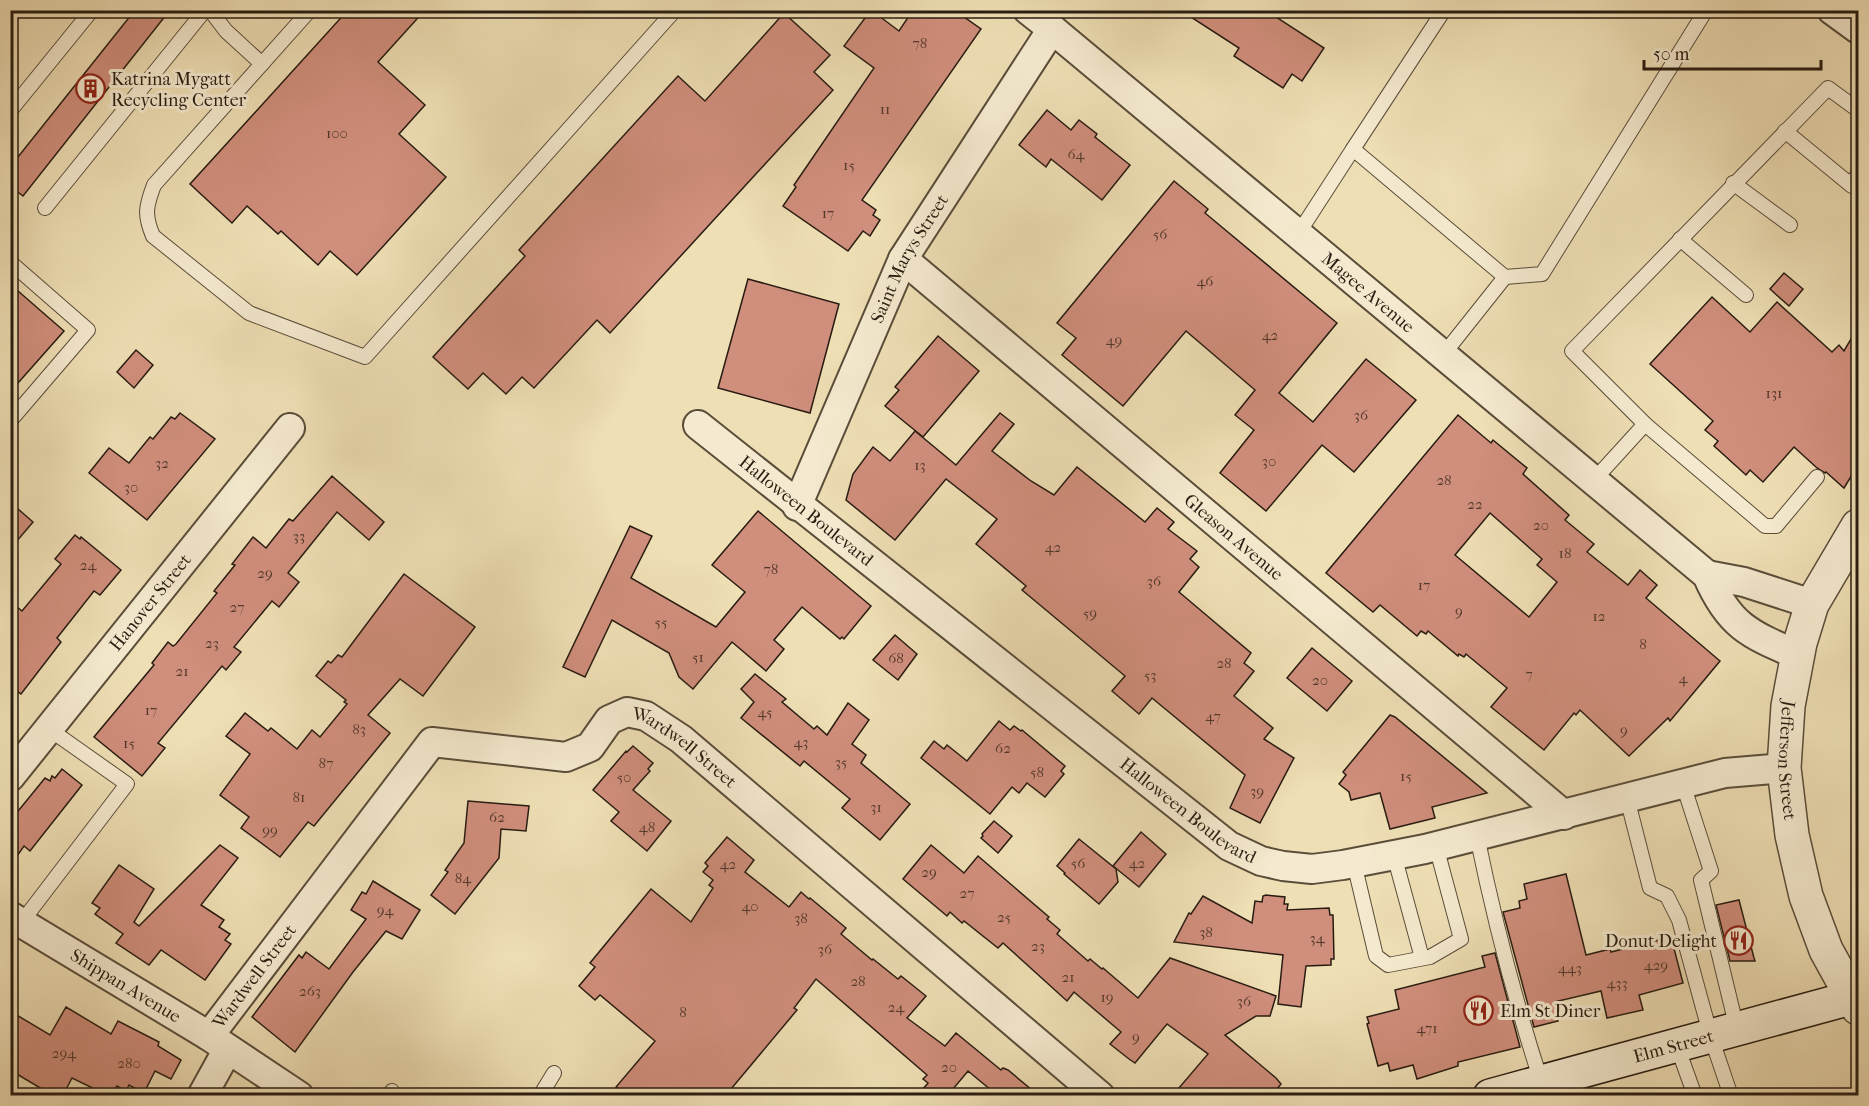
<svg xmlns="http://www.w3.org/2000/svg" width="1869" height="1106" font-family="'IM FELL French Canon',serif">
<style>
.building{fill:#d08e7c;stroke:#281c11;stroke-width:1.5;fill-rule:evenodd}
.lines{fill:none;stroke-linecap:round;stroke-linejoin:round}
.service-casing{stroke:#5a4d3a;stroke-width:16}
.minor-casing{stroke:#5a4d3a;stroke-width:32}
.tertiary-casing{stroke:#5a4d3a;stroke-width:36}
.secondary-casing{stroke:#281c11;stroke-width:36}
.service{stroke:#f5eacf;stroke-width:14}
.minor{stroke:#f5eacf;stroke-width:28}
.tertiary{stroke:#f5eacf;stroke-width:33}
.secondary{stroke:#f5eacf;stroke-width:33}
.labels{text-anchor:middle;stroke-width:6;stroke-linejoin:round;paint-order:stroke}
.number-label{font-size:15px;fill:#52382c}
.poi-label{font-size:18px;fill:#281c11;stroke:#f5eacf;text-anchor:start}
.street-label{font-size:18px;fill:#281c11;stroke:#f5eacf}
</style>
<rect width="100%" height="100%" fill="#efdfb5"/>
<filter id="stains"><feTurbulence type="fractalNoise" baseFrequency=".00333" numOctaves="4"/><feColorMatrix values="0 0 0 0 .2 0 0 0 0 .09 0 0 0 0 .02 0 0 0 .5 -.17"/></filter>
<radialGradient id="worn" r=".72"><stop offset=".6" stop-color="#630" stop-opacity="0"/><stop offset="1" stop-color="#630" stop-opacity=".3"/></radialGradient>
<!-- building -->
<g class="building">
<polygon points="135,10 170,10 23,196 10,186 10,167"/>
<polygon points="348,10 425,10 378,62 425,105 399,134 446,177 357,275 330,251 318,265 281,231 278,234 247,206 232,223 190,184"/>
<polygon points="871,10 899,31 913,10 954,10 981,29 862,200 876,210 873,215 880,220 870,236 863,231 848,251 783,206 796,187 794,185 874,68 844,46"/>
<polygon points="1180,10 1265,10 1324,48 1302,81 1292,74 1283,88 1234,56 1239,48"/>
<polygon points="784,13 830,55 814,72 833,90 610,333 597,320 534,388 522,377 506,394 483,373 468,389 433,357 525,256 519,250 678,76 705,101"/>
<polygon points="1047,110 1071,130 1079,120 1097,134 1095,137 1130,165 1102,200 1051,159 1046,167 1019,145"/>
<polygon points="1174,181 1208,209 1205,213 1337,323 1279,393 1313,422 1366,359 1416,400 1354,472 1322,445 1266,511 1220,473 1254,430 1235,415 1255,390 1186,331 1123,406 1062,355 1076,338 1057,323"/>
<polygon points="1784,273 1803,289 1789,306 1770,289"/>
<polygon points="748,279 839,304 810,413 718,388"/>
<polygon points="10,284 64,331 10,392"/>
<polygon points="1712,297 1750,332 1777,302 1832,352 1839,345 1844,351 1858,327 1858,465 1844,488 1826,472 1825,473 1817,468 1794,447 1763,482 1750,470 1746,475 1714,446 1718,441 1705,430 1713,421 1650,364"/>
<polygon points="938,336 979,371 923,437 885,406 899,390 895,387"/>
<polygon points="136,350 153,365 134,388 117,372"/>
<polygon points="180,413 215,439 147,520 89,473 109,448 129,463 150,437 153,439 171,417 175,419"/>
<polygon points="1000,413 1014,424 992,451 1031,481 1054,495 1077,467 1145,522 1157,508 1174,522 1168,529 1197,551 1190,559 1199,567 1179,592 1251,653 1244,663 1254,671 1234,696 1273,728 1264,739 1294,758 1260,823 1230,808 1245,775 1152,698 1139,714 1112,691 1125,676 1022,590 1026,586 976,544 997,519 946,479 895,540 846,500 853,474 873,447 890,461 915,431 956,465"/>
<path d="M1458,415L1491,443L1493,440L1527,468L1523,474L1569,515L1565,520L1594,544L1587,552L1628,585L1640,570L1657,585L1646,598L1720,661L1670,721L1668,718L1629,756L1580,710L1576,715L1574,713L1544,750L1491,707L1507,688L1466,654L1464,657L1459,654L1458,656L1428,631L1426,634L1421,631L1417,636L1380,605L1373,612L1326,573ZM1490,513L1542,559L1537,565L1557,582L1529,617L1455,555Z"/>
<polygon points="332,476 384,522 369,540 337,512 288,573 299,582 279,607 272,601 234,647 241,652 226,670 222,666 158,743 165,748 142,776 94,737 154,665 152,663 168,642 173,646 176,644 217,593 214,591 235,565 232,564 253,537 266,548 289,519 293,521"/>
<polygon points="10,502 33,522 10,549"/>
<polygon points="758,511 871,606 844,639 842,637 840,639 802,607 774,640 784,649 766,671 732,642 693,689 679,677 669,653 612,620 585,677 563,667 630,526 652,536 631,578 716,627 745,592 712,565"/>
<polygon points="75,535 80,539 81,537 121,570 100,595 94,591 57,638 61,642 21,694 10,686 10,601 22,611 61,564 55,559"/>
<polygon points="404,574 475,627 423,696 400,679 368,715 390,733 314,826 308,822 280,857 241,828 249,817 220,795 250,754 226,736 245,713 268,731 271,728 297,749 312,730 320,737 347,704 344,702 346,700 316,676 328,661 331,663 338,655 342,657"/>
<polygon points="895,635 917,654 898,680 873,660"/>
<polygon points="1312,648 1352,681 1327,711 1287,678"/>
<polygon points="755,674 786,699 782,702 814,729 817,726 827,735 848,703 869,720 852,744 866,755 861,763 910,804 880,840 842,808 850,799 804,761 800,766 741,718 754,702 741,689"/>
<polygon points="1390,715 1395,717 1487,793 1432,807 1435,818 1390,829 1380,793 1351,800 1349,792 1339,784 1346,775 1343,772"/>
<polygon points="999,721 1010,730 1014,726 1021,731 1022,730 1065,766 1061,771 1064,774 1045,797 1027,783 1019,793 1012,787 990,814 921,758 934,741 944,749 947,745 967,761"/>
<polygon points="633,746 653,763 648,769 650,771 633,790 671,821 647,851 611,821 619,812 593,790 626,751 627,752"/>
<polygon points="62,769 82,785 30,851 24,846 10,866 10,821 45,778 50,781 52,776 55,778"/>
<polygon points="468,801 529,806 526,831 501,829 499,858 455,914 431,895 448,872 445,870 464,843"/>
<polygon points="994,821 1012,836 998,853 981,838 983,836 982,834"/>
<polygon points="1141,832 1166,854 1139,887 1113,866"/>
<polygon points="727,837 754,860 745,872 789,907 801,892 809,899 810,898 846,928 841,934 872,960 873,959 898,979 901,976 926,996 907,1018 945,1046 956,1033 1001,1070 1003,1068 1008,1070 1038,1095 997,1095 968,1071 948,1095 918,1095 928,1083 923,1079 927,1075 816,979 794,1008 797,1010 726,1095 627,1095 616,1087 655,1041 600,995 595,1000 579,986 595,967 590,963 651,889 691,922 713,888 709,885 713,880 703,872 708,866 705,863"/>
<polygon points="1079,839 1116,869 1118,882 1099,904 1064,874 1065,873 1057,866"/>
<polygon points="220,845 238,858 201,905 224,920 219,927 230,934 225,940 231,944 205,980 161,950 149,965 116,943 123,934 95,914 100,908 92,903 119,865 154,889 134,922 139,926"/>
<polygon points="931,845 964,873 978,856 1049,917 1047,919 1060,930 1057,934 1088,961 1090,959 1102,969 1103,968 1138,998 1170,958 1276,996 1270,1016 1256,1016 1225,1035 1276,1078 1281,1084 1272,1095 1173,1095 1208,1054 1167,1024 1135,1063 1129,1059 1110,1044 1121,1032 1074,992 1067,1001 1003,943 998,948 964,921 962,923 950,912 947,916 903,879"/>
<polygon points="1566,874 1586,955 1610,949 1611,952 1671,937 1683,983 1639,995 1643,1010 1607,1018 1601,991 1554,1002 1558,1021 1534,1027 1503,912 1520,908 1519,901 1527,899 1524,884"/>
<polygon points="373,881 420,910 402,939 386,931 353,972 295,1052 252,1017 299,955 302,958 306,952 329,969 366,919 351,910 362,892 366,894"/>
<polygon points="1266,895 1285,897 1284,904 1288,904 1287,910 1329,908 1330,915 1333,915 1334,959 1331,959 1331,965 1306,966 1301,1007 1278,1004 1283,955 1174,942 1189,913 1191,914 1203,896 1252,923 1255,901 1262,902 1263,896"/>
<polygon points="1739,900 1754,958 1755,961 1730,961 1716,905"/>
<polygon points="1495,953 1520,1047 1458,1062 1458,1066 1417,1079 1413,1065 1390,1071 1388,1063 1378,1066 1367,1024 1369,1023 1367,1017 1399,1009 1395,990 1485,967 1482,956"/>
<polygon points="66,1007 111,1034 118,1021 159,1042 158,1046 181,1060 171,1079 155,1071 144,1093 129,1085 126,1091 117,1086 111,1095 107,1095 72,1078 63,1095 52,1095 10,1070 10,1011 50,1035"/>
</g>
<g class="lines">
<defs>
<g id="service">
<polyline points="210,10 226,31 262,64"/>
<path d="M310,10L154,185C146,206 144,215 153,236L249,313L365,357L675,10"/>
<polyline points="10,111 92,10"/>
<polyline points="1785,131 1852,186 1858,173"/>
<polyline points="1353,149 1444,10"/>
<polyline points="1733,183 1790,225"/>
<polyline points="45,208 205,10"/>
<polyline points="1298,234 1353,149 1505,277 1443,355"/>
<polyline points="1680,239 1746,295"/>
<polyline points="10,262 88,330 10,421"/>
<polyline points="1505,277 1542,274 1706,10"/>
<polyline points="1645,424 1765,526 1776,526 1817,477"/>
<polyline points="1594,480 1645,424 1572,351 1828,88 1858,110"/>
<polyline points="1683,784 1711,871 1701,880 1737,1029"/>
<polyline points="1627,798 1650,888 1667,896 1679,920 1711,1037 1731,1096"/>
<path d="M1477,836C1494,919 1515,1001 1541,1081"/>
<polyline points="1394,855 1422,958"/>
<polyline points="1354,863 1376,956 1388,965 1430,957 1461,939 1436,846"/>
<polyline points="21,923 127,784 49,729"/>
<polyline points="1677,1046 1695,1096"/>
<polyline points="389,1096 392,1091"/>
<polyline points="540,1096 554,1073"/>
</g>
<g id="minor">
<path id="s1" d="M1028,10L1052,29L1707,575C1729,626 1749,634 1798,655"/>
<polyline points="1832,10 1858,29"/>
<path id="s2" d="M903,259L1564,815"/>
<path id="s3" d="M698,425L1229,846L1261,861L1283,866L1312,869L1343,865L1425,849L1725,773L1784,768"/>
<path id="s4" d="M797,506L903,259L1052,29"/>
<polyline points="1707,575 1744,582 1812,604"/>
<path id="s5" d="M10,777L290,428"/>
<path id="s6" d="M10,916L209,1036L299,1096"/>
<path id="s7" d="M209,1036L432,742L566,757L590,747L609,720L627,712L646,716L681,739L1100,1096"/>
<polyline points="202,1096 228,1049"/>
</g>
<g id="tertiary">
<path id="s8" d="M1858,526L1812,604L1800,643L1788,706L1784,768L1792,835L1806,896L1826,950L1858,1008"/>
</g>
<g id="secondary">
<path id="s9" d="M1490,1096L1858,996"/>
</g>
</defs>
<!-- service casing -->
<use href="#service" class="service-casing"/>
<!-- minor casing -->
<use href="#minor" class="minor-casing"/>
<!-- tertiary casing -->
<use href="#tertiary" class="tertiary-casing"/>
<!-- secondary casing -->
<use href="#secondary" class="secondary-casing"/>
<!-- service -->
<use href="#service" class="service"/>
<!-- minor -->
<use href="#minor" class="minor"/>
<!-- tertiary -->
<use href="#tertiary" class="tertiary"/>
<!-- secondary -->
<use href="#secondary" class="secondary"/>
</g>
<!-- icons -->
<defs>
<symbol id="building-ring" viewBox="-11 -11 22 22"><circle r="9.5" fill="#f5eacf" stroke="#8f2418" stroke-width="1.5"/><path d="M-4-6H4V6H1V3H-1V6H-4ZM-2.5-4.3h1.7v1.8h-1.7ZM.8-4.3h1.7v1.8H.8ZM-2.5-1h1.7V.8h-1.7ZM.8-1h1.7V.8H.8Z" fill="#8f2418"/></symbol>
<symbol id="restaurant-ring" viewBox="-11 -11 22 22"><circle r="9.5" fill="#f5eacf" stroke="#8f2418" stroke-width="1.5"/><path d="M-5-6h1v4h1v-4h1v4h1v-4h1v5L-1.5 .5V6h-2V.5L-5-1ZM5-6V6H3V1.5H1.5Q1.5-4 5-6Z" fill="#8f2418"/></symbol>
</defs>
<g fill-rule="evenodd">
<use href="#building-ring" x="74" y="72" width="33" height="33"/>
<use href="#restaurant-ring" x="1722" y="924" width="33" height="33"/>
<use href="#restaurant-ring" x="1462" y="994" width="33" height="33"/>
</g>
<g class="labels">
<!-- number labels -->
<g class="number-label">
<text x="920" y="48">78</text>
<text x="885" y="114">11</text>
<text x="337" y="138">100</text>
<text x="1076" y="159">64</text>
<text x="849" y="170">15</text>
<text x="828" y="218">17</text>
<text x="1160" y="239">56</text>
<text x="1205" y="286">46</text>
<text x="1270" y="340">42</text>
<text x="1114" y="345">49</text>
<text x="1774" y="398">131</text>
<text x="1361" y="420">36</text>
<text x="1269" y="466">30</text>
<text x="162" y="468">32</text>
<text x="920" y="470">13</text>
<text x="1444" y="485">28</text>
<text x="131" y="492">30</text>
<text x="1475" y="509">22</text>
<text x="1541" y="530">20</text>
<text x="299" y="541">33</text>
<text x="1053" y="552">42</text>
<text x="1565" y="558">18</text>
<text x="88" y="570">24</text>
<text x="771" y="574">78</text>
<text x="265" y="578">29</text>
<text x="1154" y="586">36</text>
<text x="1424" y="590">17</text>
<text x="237" y="612">27</text>
<text x="1459" y="616">9</text>
<text x="1090" y="618">59</text>
<text x="1599" y="621">12</text>
<text x="661" y="627">55</text>
<text x="212" y="648">23</text>
<text x="1643" y="649">8</text>
<text x="698" y="662">51</text>
<text x="896" y="663">68</text>
<text x="1224" y="668">28</text>
<text x="182" y="676">21</text>
<text x="1529" y="679">7</text>
<text x="1150" y="680">53</text>
<text x="1683" y="683">4</text>
<text x="1320" y="685">20</text>
<text x="151" y="715">17</text>
<text x="765" y="717">45</text>
<text x="1213" y="721">47</text>
<text x="359" y="734">83</text>
<text x="1624" y="735">9</text>
<text x="801" y="747">43</text>
<text x="129" y="748">15</text>
<text x="1003" y="753">62</text>
<text x="841" y="767">35</text>
<text x="326" y="768">87</text>
<text x="1037" y="777">58</text>
<text x="1406" y="781">15</text>
<text x="624" y="782">50</text>
<text x="1257" y="796">39</text>
<text x="299" y="802">81</text>
<text x="876" y="812">31</text>
<text x="497" y="822">62</text>
<text x="647" y="832">48</text>
<text x="270" y="835">99</text>
<text x="1078" y="868">56</text>
<text x="1137" y="868">42</text>
<text x="728" y="869">42</text>
<text x="929" y="877">29</text>
<text x="463" y="883">84</text>
<text x="967" y="898">27</text>
<text x="750" y="911">40</text>
<text x="385" y="915">94</text>
<text x="1004" y="922">25</text>
<text x="801" y="923">38</text>
<text x="1206" y="937">38</text>
<text x="1317" y="943">34</text>
<text x="1038" y="951">23</text>
<text x="825" y="954">36</text>
<text x="1656" y="970">429</text>
<text x="1570" y="973">443</text>
<text x="1068" y="982">21</text>
<text x="858" y="986">28</text>
<text x="1617" y="988">433</text>
<text x="310" y="996">263</text>
<text x="1107" y="1002">19</text>
<text x="1244" y="1006">36</text>
<text x="896" y="1012">24</text>
<text x="683" y="1017">8</text>
<text x="1427" y="1033">471</text>
<text x="1136" y="1042">9</text>
<text x="64" y="1058">294</text>
<text x="129" y="1068">280</text>
<text x="949" y="1072">20</text>
</g>
<!-- poi labels -->
<g class="poi-label">
<text x="111" y="85">Katrina Mygatt<tspan x="111" dy="21">Recycling Center</tspan></text>
<text x="1717" y="947" text-anchor="end">Donut Delight</text>
<text x="1500" y="1017">Elm St Diner</text>
</g>
<!-- street labels -->
<g class="street-label">
<text dy="6" stroke="none"><textPath href="#s4" startOffset="272">Saint Marys Street</textPath></text>
<text dy="6" stroke="none"><textPath href="#s1" startOffset="442">Magee Avenue</textPath></text>
<text dy="6" stroke="none"><textPath href="#s3" startOffset="138">Halloween Boulevard</textPath></text>
<text dy="6" stroke="none"><textPath href="#s2" startOffset="432">Gleason Avenue</textPath></text>
<text dy="6" stroke="none"><textPath href="#s5" startOffset="224">Hanover Street</textPath></text>
<text dy="6" stroke="none"><textPath href="#s7" startOffset="651">Wardwell Street</textPath></text>
<text dy="6" stroke="none"><textPath href="#s8" startOffset="250">Jefferson Street</textPath></text>
<text dy="6" stroke="none"><textPath href="#s3" startOffset="624">Halloween Boulevard</textPath></text>
<text dy="6" stroke="none"><textPath href="#s7" startOffset="75">Wardwell Street</textPath></text>
<text dy="6" stroke="none"><textPath href="#s6" startOffset="135">Shippan Avenue</textPath></text>
<text dy="6" stroke="none"><textPath href="#s9" startOffset="190">Elm Street</textPath></text>
</g>
</g>
<!-- margin -->
<rect width="1869" height="1106" fill="none" stroke="#efdfb5" stroke-width="36"/>
<rect x="12" y="12" width="1845" height="1082" fill="none" stroke="#281c11" stroke-width="3"/>
<rect x="18" y="18" width="1833" height="1070" fill="none" stroke="#281c11" stroke-width="1.5"/>
<!-- scale -->
<path d="M1644 60v9h177v-9" fill="none" stroke="#281c11" stroke-width="3"/>
<text x="1653" y="60" font-size="18" fill="#281c11" stroke="#f5eacf" stroke-width="4.5" paint-order="stroke">50 m</text>
<rect width="100%" height="100%" filter="url(#stains)"/>
<rect width="100%" height="100%" fill="url(#worn)"/>
</svg>
